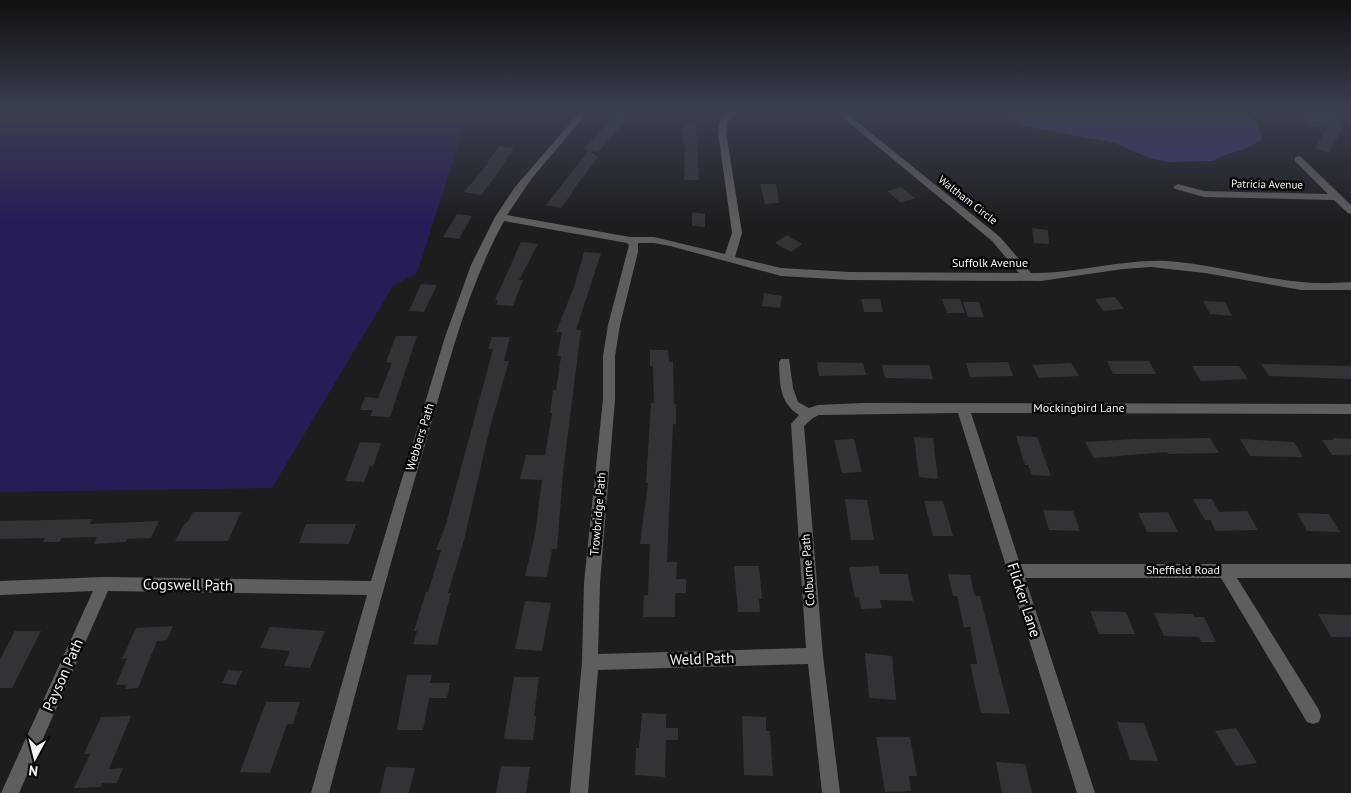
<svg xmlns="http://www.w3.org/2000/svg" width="1351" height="793" font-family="'PT Sans',sans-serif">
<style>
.green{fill:#281c57}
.water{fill:#3e3179}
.building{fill:#333337}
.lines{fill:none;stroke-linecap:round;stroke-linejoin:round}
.minor{fill:#5e5e5f;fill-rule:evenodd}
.labels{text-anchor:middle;stroke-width:5;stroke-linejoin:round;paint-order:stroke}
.far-street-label{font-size:11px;fill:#f4f4f6;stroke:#070708}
.street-label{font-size:12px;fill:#f4f4f6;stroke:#070708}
.near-street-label{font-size:15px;fill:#f4f4f6;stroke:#070708}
</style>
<rect width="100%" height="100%" fill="#1d1d20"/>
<!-- green -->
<polygon class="green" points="0,112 469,112 417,273 393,286 272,488 0,492"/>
<!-- water -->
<path class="water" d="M987,112H1245C1255,120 1260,126 1262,139C1247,152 1229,151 1213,161L1169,162L1149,158L1115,143L1024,126Z"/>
<!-- building -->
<g class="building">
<polygon points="619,112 628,119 598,152 584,149"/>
<polygon points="1295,112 1330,112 1346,127 1343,127 1329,153 1315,148 1328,127 1309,127"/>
<polygon points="685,123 693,123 694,126 696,126 699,180 684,180 685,143 683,143 681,127 685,127"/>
<polygon points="500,146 514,148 495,177 481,195 464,192 489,162 487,162"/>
<polygon points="589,150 598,157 573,190 574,190 565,203 561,208 546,205"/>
<polygon points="760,184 776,184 779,203 765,204"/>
<polygon points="901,187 915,198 901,203 887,191"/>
<polygon points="692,212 705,214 705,227 692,226"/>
<polygon points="457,214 472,216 459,239 443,237"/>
<polygon points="1032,228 1048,230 1049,244 1034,243"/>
<polygon points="787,235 802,244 791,252 775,243"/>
<polygon points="521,242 538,244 519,280 523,280 513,306 496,305 498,300 495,300"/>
<polygon points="584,252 601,253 576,330 581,330 563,473 557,549 552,549 547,577 525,576 535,534 542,480 520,479 526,455 545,455 552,413 550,413 553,390 556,390 561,356 557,356 562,332 556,332 574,287"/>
<polygon points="421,284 437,285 424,312 409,311"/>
<polygon points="764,293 782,296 780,308 762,306"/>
<polygon points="1115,297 1124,309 1103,311 1095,299"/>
<polygon points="861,299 880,299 883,312 864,312"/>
<polygon points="942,299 960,299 965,313 947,313"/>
<polygon points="1203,301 1225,302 1232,316 1210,314"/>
<polygon points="963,302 979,302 984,317 968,317"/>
<polygon points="396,336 417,336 390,417 370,416 373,410 360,410 365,397 378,398 392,363 386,362"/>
<polygon points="492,337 510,337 504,361 509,361 490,427 464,540 448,593 451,593 437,645 413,644 417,631 414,631 426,592 428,592 441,550 436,550 446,524 493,349 488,349"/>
<polygon points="650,350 668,350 669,362 673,361 674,404 676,404 676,424 673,424 667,562 677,562 676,579 686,579 686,593 675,593 675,617 643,617 644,595 648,595 650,544 640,544 648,483 646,483 651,403 654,403 653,366 650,366"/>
<polygon points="1107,361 1149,361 1156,374 1113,374"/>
<polygon points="817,362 863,363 866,375 819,376"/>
<polygon points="1008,362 1013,376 970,377 966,363"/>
<polygon points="1071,363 1079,376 1039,378 1032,365"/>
<polygon points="1261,364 1351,366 1351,379 1269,376"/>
<polygon points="882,365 929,365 933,379 885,378"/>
<polygon points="1192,366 1239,366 1248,379 1201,381"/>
<polygon points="1016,436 1037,437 1051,476 1032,475 1028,465 1025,465"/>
<polygon points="914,437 933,438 938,479 919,477"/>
<polygon points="1210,438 1219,453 1168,454 1167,452 1094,458 1085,442 1134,439"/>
<polygon points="1332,438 1351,439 1351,455 1332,455 1322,440 1334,440"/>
<polygon points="854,439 862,472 842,473 834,440"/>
<polygon points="1240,439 1294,442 1303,457 1250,456"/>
<polygon points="360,442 381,443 373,467 370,466 364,482 345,481"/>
<polygon points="845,499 867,500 874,540 851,540"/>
<polygon points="1193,499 1212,499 1219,512 1247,511 1258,530 1216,531 1210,520 1205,520"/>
<polygon points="924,501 943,501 953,536 933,536"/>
<polygon points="1043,510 1073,511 1080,531 1049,530"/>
<polygon points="193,512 241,512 228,541 175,541 185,523 188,522"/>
<polygon points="1168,512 1178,532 1147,532 1138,513"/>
<polygon points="1297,513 1329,514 1340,532 1307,531"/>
<polygon points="92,519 90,524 159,521 151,538 127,539 125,542 94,544 97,537 62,538 59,542 43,542 45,538 0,539 0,521"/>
<polygon points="306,524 356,524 349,544 299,543"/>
<polygon points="734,566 759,566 762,599 759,599 760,612 738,612"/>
<polygon points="879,566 880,574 908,574 913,601 880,600 882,608 861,609 859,597 855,598 849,567"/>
<polygon points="948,574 970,575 975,596 980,596 1010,714 981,713 970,664 977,664 970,627 964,627 957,596 953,596"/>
<polygon points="525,601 551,603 542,651 515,649"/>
<polygon points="1090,611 1126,612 1135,634 1099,634"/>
<polygon points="1154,613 1193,614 1194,617 1204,617 1216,642 1201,642 1199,637 1164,636"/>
<polygon points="1318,614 1351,615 1351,637 1331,637"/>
<polygon points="173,626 167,640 157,641 138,688 125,689 126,685 116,685 127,658 122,659 136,628"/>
<polygon points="270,627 325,631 310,668 284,666 290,651 260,648"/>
<polygon points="15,631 41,631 12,688 0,688 0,659"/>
<polygon points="865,653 892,656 896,700 869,698"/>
<polygon points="228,670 242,671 236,685 222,683"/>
<polygon points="407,675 432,675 430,683 450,683 447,698 429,698 423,730 397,730"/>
<polygon points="514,677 539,677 534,716 536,716 533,740 504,739"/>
<polygon points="266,702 300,702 293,724 287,724 270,773 240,772"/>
<polygon points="642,713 666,714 666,728 678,728 678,740 666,740 665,777 635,775 636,748 639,748"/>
<polygon points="131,716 109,769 123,768 117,783 102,783 101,787 74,788 90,754 84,754 101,717"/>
<polygon points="742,716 766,717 766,731 770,731 773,776 744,775"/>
<polygon points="1117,722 1144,723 1158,761 1130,760"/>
<polygon points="1236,728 1257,763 1236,766 1215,731"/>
<polygon points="876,737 910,737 917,776 909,776 911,791 885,792"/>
<polygon points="996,762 1025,764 1032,793 1002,793"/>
<polygon points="501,766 530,767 526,793 496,793"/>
<polygon points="386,767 415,768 409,793 380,793"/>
</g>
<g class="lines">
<!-- minor -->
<g class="minor">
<path d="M580,112H588L532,178L507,215L630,237H654L725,254L732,233L718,132L720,121L727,112H735L728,121L726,132L742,233L735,257L781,268L850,272L1019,273L992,241L836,112H845L1000,237L1031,273C1077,274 1121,259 1167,261C1212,264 1256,278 1302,282C1318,284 1335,283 1351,282V290H1301L1205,273L1151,267L1123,269L1041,281L850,280L781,276L670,246L654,243H638V252L620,325L615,356V399L600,583L598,654L806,648L791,424L799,415C779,402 780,384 779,362L781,359H789L793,388L798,402L809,408L818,405L863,403L1351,404V414L971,413L1020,564H1351V578H1237L1319,710L1321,716L1319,722L1313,724L1307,722L1221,578H1025L1095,793H1077L958,413L819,415L813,418L804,426L823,656L840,793H822L808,664L598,670L588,793H570L582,662L584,583L603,399V356L608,325L629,245L627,243L504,221C468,287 450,359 429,431C393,551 361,672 329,793H311L367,595L108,591L19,793H1L93,591L0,595V581L104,577L371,581L445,337L471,265L495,217L515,187Z"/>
<polygon points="1298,156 1301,157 1351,205 1351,214 1348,213 1334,200 1204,197 1175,189 1173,187 1178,184 1204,191 1328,194 1295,161 1295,157"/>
</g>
</g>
<!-- sky -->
<linearGradient id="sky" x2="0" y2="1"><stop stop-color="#101012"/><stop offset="0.5" stop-color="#3a404e"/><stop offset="1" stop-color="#3a404e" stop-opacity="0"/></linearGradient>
<rect width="1351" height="223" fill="url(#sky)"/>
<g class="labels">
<!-- far-street labels -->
<g class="far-street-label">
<text transform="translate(1267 184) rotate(1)" y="4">Patricia Avenue</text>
<text transform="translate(968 200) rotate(38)" y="4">Waltham Circle</text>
</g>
<!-- street labels -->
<g class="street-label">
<text x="990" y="267">Suffolk Avenue</text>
<text x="1079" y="412">Mockingbird Lane</text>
<text transform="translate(420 437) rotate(-73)" y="4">Webbers Path</text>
<text transform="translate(598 514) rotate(-85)" y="4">Trowbridge Path</text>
<text transform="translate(808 570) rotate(-94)" y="4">Colburne Path</text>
<text x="1183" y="574">Sheffield Road</text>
</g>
<!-- near-street labels -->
<g class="near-street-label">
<text transform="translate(188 585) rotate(1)" y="5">Cogswell Path</text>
<text transform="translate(1024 600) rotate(72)" y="5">Flicker Lane</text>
<text transform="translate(702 659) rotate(-2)" y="5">Weld Path</text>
<text transform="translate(63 675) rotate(-66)" y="5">Payson Path</text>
</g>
</g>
<!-- north arrow -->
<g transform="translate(35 758) rotate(187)" stroke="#070708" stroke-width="4" paint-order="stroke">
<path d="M0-4L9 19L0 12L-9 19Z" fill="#f4f4f6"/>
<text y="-8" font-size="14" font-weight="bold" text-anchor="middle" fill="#f4f4f6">N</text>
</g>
</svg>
